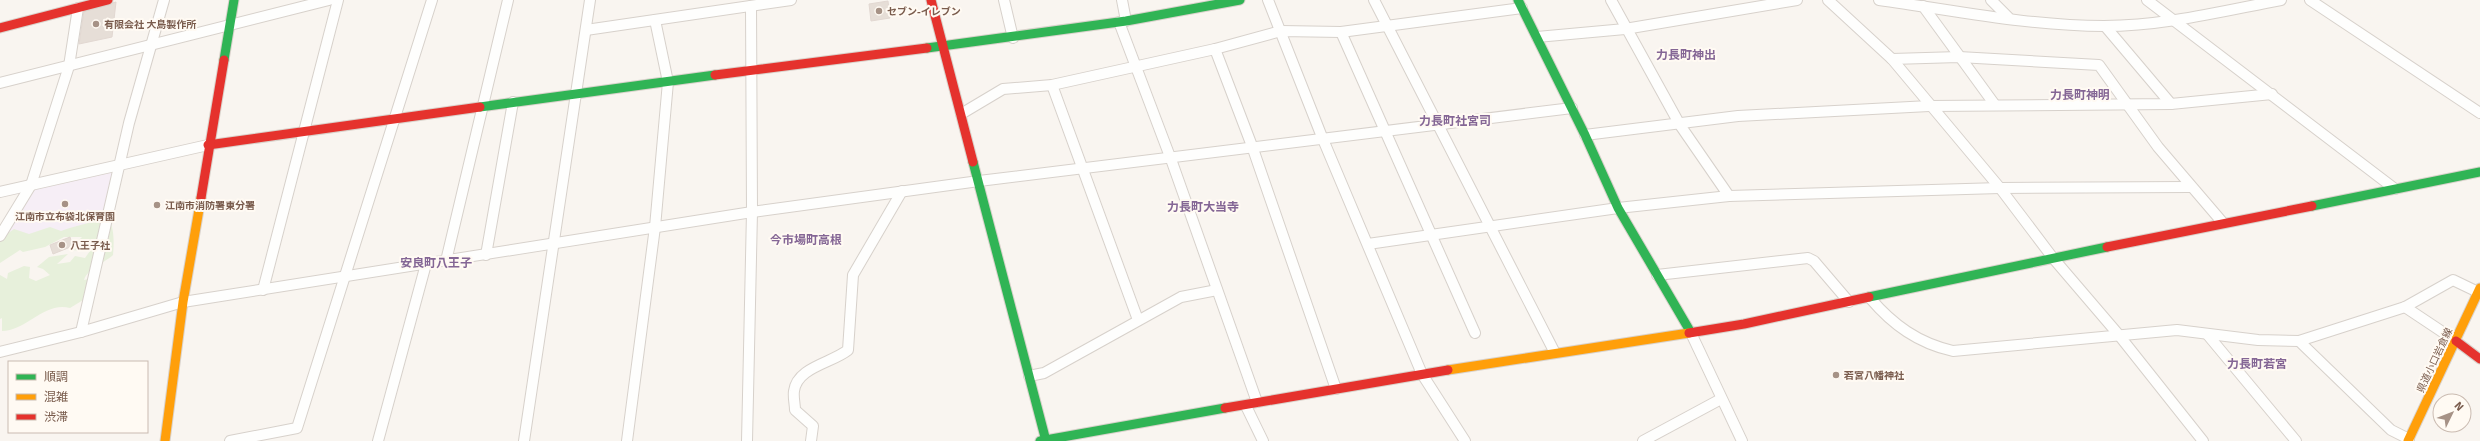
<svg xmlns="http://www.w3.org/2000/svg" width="2480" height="441" font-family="Signika,'Noto Sans JP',sans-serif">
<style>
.education{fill:#f6eef6}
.green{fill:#e7f0db}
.building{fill:#e6ded7;stroke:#e2d8d2}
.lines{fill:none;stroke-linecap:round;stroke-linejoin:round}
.street-casing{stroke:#d7d1cb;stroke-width:12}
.fast-casing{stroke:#d9d2cb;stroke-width:11}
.slow-casing{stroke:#d9d2cb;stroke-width:11}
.jam-casing{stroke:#d9d2cb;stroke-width:11}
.street{stroke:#fefefd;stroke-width:10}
.fast{stroke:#30b455;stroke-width:9}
.slow{stroke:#ff9f0a;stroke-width:9}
.jam{stroke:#e5322d;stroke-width:9}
.poi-dot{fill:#a69286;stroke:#fffaf3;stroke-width:1.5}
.labels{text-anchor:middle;stroke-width:4;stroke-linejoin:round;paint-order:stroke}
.poi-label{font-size:10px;font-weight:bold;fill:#7a5c4d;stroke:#fffaf3;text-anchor:start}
.street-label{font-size:10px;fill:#7a5c4d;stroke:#fffaf3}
.quarter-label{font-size:12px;font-weight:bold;fill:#846695;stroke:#fffaf3}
</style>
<rect width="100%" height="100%" fill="#f9f5f0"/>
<!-- education -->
<polygon class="education" points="120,165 105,222 0,247 31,185"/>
<!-- green -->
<path class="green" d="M106,216C115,224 114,244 113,255C103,264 88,268 84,280L93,278L88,297L70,308C45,301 26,331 2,331V318L0,319V275L7,279L8,273L24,266L30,267L29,278L36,281L50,275L43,269L37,267L49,257L68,254L57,264L70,262L75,256L85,258L90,251L69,250L82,237H64L45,247L23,252L20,250L0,263V239L14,229L29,234L50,227L61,231C76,225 91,224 106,216Z"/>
<!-- building -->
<g class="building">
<polygon points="888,1 890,18 871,21 869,4"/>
<polygon points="116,2 112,37 79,44 84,11"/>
<polygon points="70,237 73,246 53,254 50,245"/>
</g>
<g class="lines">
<defs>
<g id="street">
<polyline points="1004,0 1013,38"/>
<polyline points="1122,0 1126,21"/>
<polyline points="1268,0 1322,137 1422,374 1465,441"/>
<polyline points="1374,0 1555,353"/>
<polyline points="1611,0 1680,125 1729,196"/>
<polyline points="1828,0 1892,59 2000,188 2053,258 2118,334 2203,441"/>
<path d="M1879,0C1953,10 2029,26 2104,26C2164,26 2223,11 2281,0"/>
<polyline points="1991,0 2008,17"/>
<polyline points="2147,0 2395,189"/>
<polyline points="2310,0 2480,113"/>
<polyline points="1923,6 1995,105"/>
<polyline points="1119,22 1172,162 1257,402"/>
<polyline points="2105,26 2171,104"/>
<polyline points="586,30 791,0"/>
<polyline points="1341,32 1475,333"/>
<polyline points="1537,37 1625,29 1797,0"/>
<polyline points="1215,49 1252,146 1336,389"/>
<polyline points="1892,59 1959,57 2099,65 2158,147 2223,223"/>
<polyline points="0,83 329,0"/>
<polyline points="1052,85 1138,320"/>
<polyline points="961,114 1003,89 1052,85 1215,49 1281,31 1341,32 1522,8"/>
<polyline points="1585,135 1738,116 1929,106 2171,104 2272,94"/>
<polyline points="0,192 208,145"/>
<polyline points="0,236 31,185 69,66 78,8"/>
<polyline points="1368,244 1618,208 1729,196 2000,188 2190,187"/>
<polyline points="486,255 513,102"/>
<polyline points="446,261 508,0"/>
<polyline points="1657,275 1808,258 1814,261 1849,302"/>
<polyline points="263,290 338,0"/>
<path d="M1870,298C1893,325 1918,343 1953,351L2177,330L2258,340L2299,341L2405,307L2453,280L2478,292"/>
<polyline points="2405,307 2456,341"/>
<polyline points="1690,331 1742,441"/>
<polyline points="81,332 129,123 164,0"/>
<polyline points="2207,334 2296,441"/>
<polyline points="2299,341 2391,430 2409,439"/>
<polyline points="0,352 81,332 183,302 752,212 979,181 1572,108"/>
<polyline points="1029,376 1044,373 1181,297 1217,290"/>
<polyline points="1246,406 1263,441"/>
<polyline points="230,441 297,428 432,0"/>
<polyline points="378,441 426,264"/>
<polyline points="524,441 590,0"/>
<polyline points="627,441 655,227 668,82 655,20"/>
<polyline points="747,441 752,212 751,6"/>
<path d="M811,441L813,426L795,410C795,404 793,397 794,391C797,367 832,363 848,350L853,275L902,191"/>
<polyline points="1643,441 1721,399"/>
</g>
<g id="fast">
<polyline points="1518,0 1585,135 1618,208 1690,331"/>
<polyline points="927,48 1126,21 1240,0"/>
<polyline points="224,60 234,0"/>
<polyline points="480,107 715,75"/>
<polyline points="973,162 1046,441"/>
<polyline points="2312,206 2480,172"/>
<polyline points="1869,297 2107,247"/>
<polyline points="1040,441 1225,408"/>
</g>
<g id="slow">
<polyline points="1448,370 1689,333"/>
<polyline points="165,441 183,302 201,198"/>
<polyline points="2408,441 2480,288"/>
</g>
<g id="jam">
<polyline points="931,0 973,162"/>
<polyline points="0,28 108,0"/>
<polyline points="715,75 927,48"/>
<polyline points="208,145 480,107"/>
<polyline points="201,198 224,60"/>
<polyline points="2107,247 2312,206"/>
<polyline points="1689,333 1744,324 1869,297"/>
<polyline points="2456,341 2480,359"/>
<polyline points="1225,408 1448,370"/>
</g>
</defs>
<!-- street casing -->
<use href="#street" class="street-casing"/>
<!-- fast casing -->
<use href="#fast" class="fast-casing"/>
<!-- slow casing -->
<use href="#slow" class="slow-casing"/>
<!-- jam casing -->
<use href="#jam" class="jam-casing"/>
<!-- street -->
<use href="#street" class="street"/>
<!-- fast -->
<use href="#fast" class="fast"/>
<!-- slow -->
<use href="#slow" class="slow"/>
<!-- jam -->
<use href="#jam" class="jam"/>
</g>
<!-- markers -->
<g class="poi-dot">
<circle cx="879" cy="11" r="4"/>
<circle cx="96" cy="24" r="4"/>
<circle cx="65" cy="204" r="4"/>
<circle cx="157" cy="205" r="4"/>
<circle cx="62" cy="245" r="4"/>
<circle cx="1836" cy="375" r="4"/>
</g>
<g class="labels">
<!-- poi labels -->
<g class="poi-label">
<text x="887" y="15">セブン-イレブン</text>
<text x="104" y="28">有限会社 大島製作所</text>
<text x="165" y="209">江南市消防署東分署</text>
<text x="65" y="220" text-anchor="middle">江南市立布袋北保育園</text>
<text x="70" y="249">八王子社</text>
<text x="1844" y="379">若宮八幡神社</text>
</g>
<!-- street labels -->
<g class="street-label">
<text transform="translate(2434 360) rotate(-65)" y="4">県道小口岩倉線</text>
</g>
<!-- quarter labels -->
<g class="quarter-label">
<text x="1686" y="59">力長町神出</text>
<text x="2080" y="99">力長町神明</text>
<text x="1455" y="125">力長町社宮司</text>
<text x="1203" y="211">力長町大当寺</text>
<text x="806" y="244">今市場町高根</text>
<text x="436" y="267">安良町八王子</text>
<text x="2257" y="368">力長町若宮</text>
</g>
</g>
<!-- legend -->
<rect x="8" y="361" width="140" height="72" fill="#fffaf3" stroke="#cabbb1"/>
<rect x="16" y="374" width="20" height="6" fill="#30b455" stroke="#cabbb1"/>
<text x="44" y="381" font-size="12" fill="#7a5c4d">順調</text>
<rect x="16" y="394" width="20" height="6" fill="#ff9f0a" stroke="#cabbb1"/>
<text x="44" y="401" font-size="12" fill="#7a5c4d">混雑</text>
<rect x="16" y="414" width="20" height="6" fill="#e5322d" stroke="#cabbb1"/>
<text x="44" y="421" font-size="12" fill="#7a5c4d">渋滞</text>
<!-- north arrow -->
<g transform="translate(2452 413) rotate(47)"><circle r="19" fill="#fffaf3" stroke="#cabbb1"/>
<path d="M0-3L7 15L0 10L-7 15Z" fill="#a69286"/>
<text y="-6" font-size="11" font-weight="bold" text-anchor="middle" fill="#7a5c4d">N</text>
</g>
</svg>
